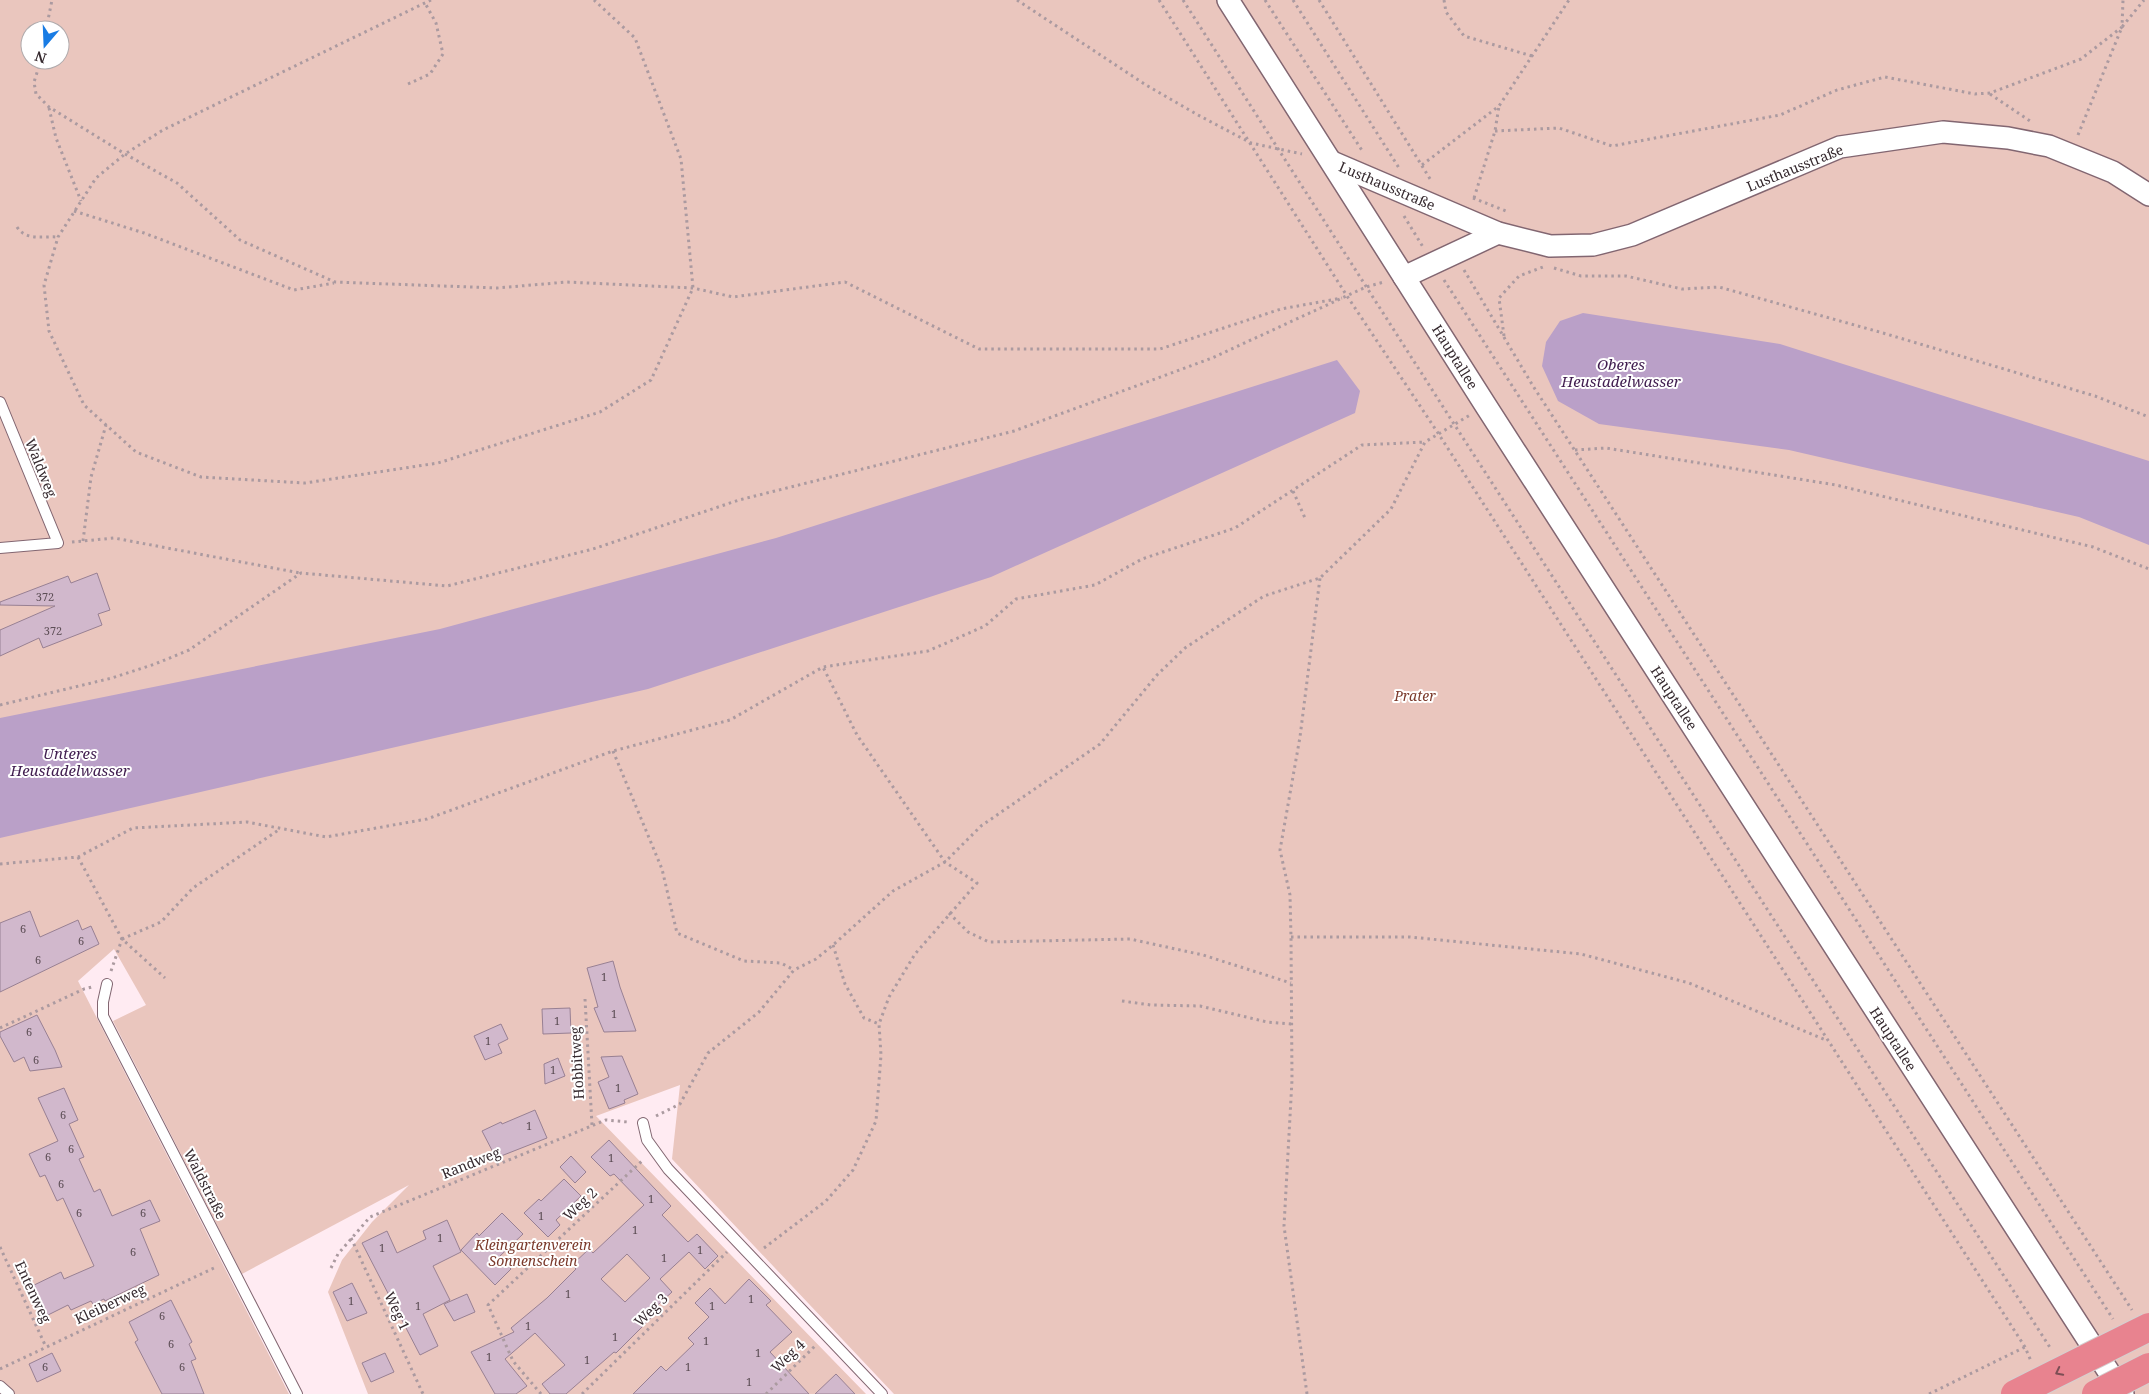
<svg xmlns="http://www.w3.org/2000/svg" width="2149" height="1394" font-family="'Noto Serif',serif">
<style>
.green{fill:#eac6be;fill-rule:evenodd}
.water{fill:#baa0c8}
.building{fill:#d1b8cc;stroke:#988093;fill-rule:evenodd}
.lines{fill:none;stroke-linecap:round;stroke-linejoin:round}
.service-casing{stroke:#826671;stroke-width:12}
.minor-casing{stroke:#826671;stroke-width:24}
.path{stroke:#ab9aa0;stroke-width:3;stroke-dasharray:2.5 4;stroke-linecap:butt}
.service{stroke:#fff;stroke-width:10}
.minor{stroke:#fff;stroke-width:21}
.motorway-bridge-casing{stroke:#d3d0d1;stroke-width:30;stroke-linecap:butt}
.motorway-bridge{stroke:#e8838f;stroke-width:28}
.oneway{stroke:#7d4e55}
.labels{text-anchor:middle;stroke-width:4;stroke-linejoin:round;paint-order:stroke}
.number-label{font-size:11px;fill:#5d4e56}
.street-label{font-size:14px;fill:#362a2f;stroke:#fff}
.park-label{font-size:14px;font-style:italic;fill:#7b3a2c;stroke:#fff}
.water-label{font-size:15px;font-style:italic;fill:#401d4f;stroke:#fff}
</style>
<rect width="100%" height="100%" fill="#ffebf2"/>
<!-- green -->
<path class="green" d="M0,0H2149V1394H894L672,1159L680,1085L596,1116L866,1394H368L328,1292L342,1260L372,1222L409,1185L242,1274L113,1021L146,1005L114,949L78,981L289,1394H0ZM30,30H60V60H30Z"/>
<!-- water -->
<g class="water">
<polygon points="1583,313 1780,344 2149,461 2149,545 2079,517 1789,450 1599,424 1558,401 1542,366 1546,342 1560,321"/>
<polygon points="1337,360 1360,391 1355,413 991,577 648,689 0,838 0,718 440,629 776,538"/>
</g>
<!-- building -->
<g class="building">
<polygon points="97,573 110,610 98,614 102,625 43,648 39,638 0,656 0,630 55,606 0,605 0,602 68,576 71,583"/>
<polygon points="30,911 40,937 78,920 82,930 91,926 99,944 0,992 0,923"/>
<polygon points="613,961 620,987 636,1031 604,1032 594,1008 598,1007 587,968"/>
<polygon points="570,1008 571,1033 543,1034 542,1009"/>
<polygon points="37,1015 55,1050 62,1067 30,1071 24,1057 14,1062 0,1036 0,1032"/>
<polygon points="501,1024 508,1039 498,1044 502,1053 485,1060 474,1036"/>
<polygon points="622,1056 638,1094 624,1100 625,1103 609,1109 598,1082 609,1077 601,1057"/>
<polygon points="558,1058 565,1076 545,1084 544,1064"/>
<polygon points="64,1088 78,1120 69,1124 84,1157 79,1159 94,1192 100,1189 112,1216 150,1200 160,1221 140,1229 159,1275 105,1301 104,1299 93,1304 91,1301 71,1310 68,1305 42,1318 28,1288 61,1272 64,1279 94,1266 63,1198 57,1201 45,1175 40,1177 29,1154 58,1141 38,1098"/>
<polygon points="535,1110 547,1138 496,1158 482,1131 501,1122 502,1124"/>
<path d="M609,1140L671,1206L662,1215L688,1242L697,1234L718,1256L705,1269L689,1252L660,1279L672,1292L650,1312L653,1316L616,1353L614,1352L566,1394H550L542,1384L565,1365L535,1333L505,1359L527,1386L516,1394H495L471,1352L514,1332L511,1328L547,1298L576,1269L572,1265L589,1249L593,1253L644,1205L614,1174L610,1176L591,1157ZM627,1254L650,1278L625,1302L601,1279Z"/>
<polygon points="571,1156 586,1172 575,1183 560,1167"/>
<polygon points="564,1179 581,1196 556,1220 560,1225 548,1237 524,1213 539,1199 541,1201"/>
<polygon points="502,1213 523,1234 499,1257 511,1269 495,1285 461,1250 477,1233 479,1236"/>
<polygon points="447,1220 461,1252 433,1266 450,1300 423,1314 438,1346 420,1355 362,1243 387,1231 397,1253 426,1239 423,1231"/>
<polygon points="749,1279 771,1301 766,1305 792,1332 770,1352 809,1394 633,1394 661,1366 666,1371 694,1344 688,1338 709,1317 695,1303 710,1288 725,1304"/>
<polygon points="352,1283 367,1313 347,1321 333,1292"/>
<polygon points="467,1294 475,1312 454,1321 444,1304"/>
<polygon points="171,1300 192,1342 189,1344 196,1359 191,1361 204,1394 162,1394 135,1342 138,1340 129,1322"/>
<polygon points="52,1353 61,1371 37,1382 29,1364"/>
<polygon points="385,1353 394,1372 371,1382 362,1363"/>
<polygon points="836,1374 855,1394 815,1394"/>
</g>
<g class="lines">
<defs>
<g id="service">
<polyline points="0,402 58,543 0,548"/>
<polyline points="107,984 103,1002 103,1016 297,1394"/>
<polyline points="643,1123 647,1140 668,1169 882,1394"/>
<polyline points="0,1386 9,1394"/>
</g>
<g id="minor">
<polyline points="1228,0 1486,406 2123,1394"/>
<polyline points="1332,162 1498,233 1550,246 1593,245 1632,235 1840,147 1943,132 2008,138 2049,146 2113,172 2149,195"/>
<polyline points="1404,277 1498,233"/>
</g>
</defs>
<!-- service casing -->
<use href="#service" class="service-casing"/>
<!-- minor casing -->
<use href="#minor" class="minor-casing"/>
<!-- path -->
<g class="path">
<polyline points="431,0 163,130 125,154 96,178 58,237 44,285 49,331 84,405 136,452 201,477 305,483 438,463 600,412 651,380 693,288 681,159 635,38 594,0"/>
<polyline points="1017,0 1146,85 1198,115 1251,143 1302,154"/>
<polyline points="1159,0 1347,296 1438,433 2025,1347 2031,1361"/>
<polyline points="1183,0 1454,424 2051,1349"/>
<polyline points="1265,0 1363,152"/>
<polyline points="1293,0 1399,168"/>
<polyline points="1319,0 1432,182"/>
<polyline points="1444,0 1446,12 1464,36 1532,56"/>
<polyline points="46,30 52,0"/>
<polyline points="41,60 34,82 36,94 49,107 125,154 177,183 240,240 335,282 497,288 567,282 693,288 733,297 845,282 979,349 1160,349 1281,309 1342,298"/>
<polyline points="408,84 430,74 443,54 436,23 425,3"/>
<polyline points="1990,94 2030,121"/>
<polyline points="49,108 56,138 81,201"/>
<polyline points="1495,131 1559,128 1612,146 1780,115 1837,90 1885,77 1975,94 1990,93 2081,59 2122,27 2123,0"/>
<polyline points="2078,135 2122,27 2144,0"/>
<polyline points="1422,165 1499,106 1569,0"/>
<polyline points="1473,198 1506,211"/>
<polyline points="1474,198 1495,131 1499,106"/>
<polyline points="74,211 144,233 294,290 334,283"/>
<polyline points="1404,216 1423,247"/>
<path d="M17,227C26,241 43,236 58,237"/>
<polyline points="1554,268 1581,276 1626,276 1682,289 1719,287 1883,333 2095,396 2149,417"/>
<polyline points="1464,270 1533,386 2132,1310"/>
<polyline points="1444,280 2113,1319"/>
<polyline points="1504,336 1499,298 1519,276 1543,267"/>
<polyline points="1575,450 1606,448 1836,485 2093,547 2149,569"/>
<polyline points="1293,491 1305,518"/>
<polyline points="83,541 91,477 106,425"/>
<polyline points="72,542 114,538 300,573"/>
<polyline points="0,705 112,678 155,664 189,650 301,573 447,586 593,549 739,500 1014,431 1212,358 1366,287 1384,282"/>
<polyline points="613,751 662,869 677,933 744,961 781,963 794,970"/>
<polyline points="78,857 122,939 165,978"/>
<polyline points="0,864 78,857 133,828 247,822 326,837 427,819 613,751 730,720 823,667 928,651 985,626 1016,599 1095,585 1142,559 1235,528 1362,445 1425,442"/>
<polyline points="949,913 968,932 989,942 1130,939 1203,955 1291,983"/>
<polyline points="1291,937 1410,937 1581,954 1689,983 1826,1040"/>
<polyline points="122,939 161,922 193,888 280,829"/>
<polyline points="833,945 845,984 864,1018 879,1024"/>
<polyline points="111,971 122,939"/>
<polyline points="585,999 592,1125"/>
<polyline points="1122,1001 1151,1005 1200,1006 1267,1022 1291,1024"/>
<polyline points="0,1028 84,989 92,987"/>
<polyline points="656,1116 680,1104 708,1053 759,1012 794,970 816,959 833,945 893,891 945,862 981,826 1100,744 1157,675 1185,648 1264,596 1320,578 1391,509 1425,442 1470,415"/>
<polyline points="351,1238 423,1394"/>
<polyline points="0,1247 46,1347"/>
<polyline points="764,1248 826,1201 853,1170 876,1121 881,1055 879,1024 889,997 915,954 977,883 945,862 857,735 823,667"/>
<polyline points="331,1268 338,1254 370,1217 606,1120 628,1122"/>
<polyline points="0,1369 216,1267"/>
<polyline points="541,1394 513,1361 488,1305 644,1159"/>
<polyline points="582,1394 727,1252"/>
<polyline points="766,1394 815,1346"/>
<polyline points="1307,1394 1284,1226 1292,1080 1291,937 1290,895 1280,850 1300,737 1320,578"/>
<polyline points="1929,1394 2025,1347"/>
</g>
<!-- service -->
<use href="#service" class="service"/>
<!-- minor -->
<use href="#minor" class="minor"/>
<defs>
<g id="motorway-bridge">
<polyline points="2015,1394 2149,1327"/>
<polyline points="2096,1394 2149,1367"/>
</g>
</defs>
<!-- motorway-bridge casing -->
<use href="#motorway-bridge" class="motorway-bridge-casing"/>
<!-- motorway-bridge -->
<use href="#motorway-bridge" class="motorway-bridge"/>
</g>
<!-- one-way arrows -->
<defs><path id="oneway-chevron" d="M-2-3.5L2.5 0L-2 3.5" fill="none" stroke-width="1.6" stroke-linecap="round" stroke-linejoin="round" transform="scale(1.25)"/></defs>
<use class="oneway" href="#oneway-chevron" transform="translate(2059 1372) rotate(153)"/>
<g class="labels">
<!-- number labels -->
<g class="number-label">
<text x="45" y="601">372</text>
<text x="53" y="635">372</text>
<text x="23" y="933">6</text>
<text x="81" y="945">6</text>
<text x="38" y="964">6</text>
<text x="604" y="981">1</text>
<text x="614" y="1018">1</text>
<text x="557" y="1025">1</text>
<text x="29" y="1036">6</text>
<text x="488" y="1045">1</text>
<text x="36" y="1064">6</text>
<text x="553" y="1074">1</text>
<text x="618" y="1092">1</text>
<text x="63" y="1119">6</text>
<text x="529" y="1130">1</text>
<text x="71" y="1153">6</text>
<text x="48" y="1161">6</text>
<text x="611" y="1162">1</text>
<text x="61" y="1188">6</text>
<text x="651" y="1203">1</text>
<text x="79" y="1217">6</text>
<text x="143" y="1217">6</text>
<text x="541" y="1220">1</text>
<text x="635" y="1234">1</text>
<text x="440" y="1242">1</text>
<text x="382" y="1252">1</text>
<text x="700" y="1254">1</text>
<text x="133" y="1256">6</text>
<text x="664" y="1262">1</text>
<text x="568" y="1298">1</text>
<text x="751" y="1303">1</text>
<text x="351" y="1305">1</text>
<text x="418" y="1310">1</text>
<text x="712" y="1310">1</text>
<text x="162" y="1320">6</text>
<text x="528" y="1330">1</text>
<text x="615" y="1341">1</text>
<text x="706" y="1345">1</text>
<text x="171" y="1348">6</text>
<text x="758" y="1357">1</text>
<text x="489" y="1361">1</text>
<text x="587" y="1364">1</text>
<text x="45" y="1371">6</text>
<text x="182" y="1371">6</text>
<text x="688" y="1371">1</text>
<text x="749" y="1386">1</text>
</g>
<!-- street labels -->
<g class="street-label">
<text transform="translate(1795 168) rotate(-22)" y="5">Lusthausstraße</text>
<text transform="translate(1387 186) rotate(23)" y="5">Lusthausstraße</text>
<text transform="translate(1455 357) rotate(58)" y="5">Hauptallee</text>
<text transform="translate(41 468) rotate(68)" y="5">Waldweg</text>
<text transform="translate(1674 698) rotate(57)" y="5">Hauptallee</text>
<text transform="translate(1893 1039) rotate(57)" y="5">Hauptallee</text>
<text transform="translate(577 1063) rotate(-93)" y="5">Hobbitweg</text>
<text transform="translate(471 1163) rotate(-22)" y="5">Randweg</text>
<text transform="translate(205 1184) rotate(63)" y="5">Waldstraße</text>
<text transform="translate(580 1204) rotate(-43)" y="5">Weg 2</text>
<text transform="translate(33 1292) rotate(65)" y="5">Entenweg</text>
<text transform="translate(110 1304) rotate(-25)" y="5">Kleiberweg</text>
<text transform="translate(651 1310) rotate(-44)" y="5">Weg 3</text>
<text transform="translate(397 1311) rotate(65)" y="5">Weg 1</text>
<text transform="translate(788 1356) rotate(-44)" y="5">Weg 4</text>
</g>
<!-- park labels -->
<g class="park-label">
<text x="1415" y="701">Prater</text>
<text x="533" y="1250">Kleingartenverein<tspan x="533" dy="16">Sonnenschein</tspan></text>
</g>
<!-- water labels -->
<g class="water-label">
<text x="1621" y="370">Oberes<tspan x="1621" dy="17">Heustadelwasser</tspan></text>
<text x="70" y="759">Unteres<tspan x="70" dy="17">Heustadelwasser</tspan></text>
</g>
</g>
<!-- north arrow -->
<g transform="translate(45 45) rotate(199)"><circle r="24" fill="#ffffff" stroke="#afaaac"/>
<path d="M0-4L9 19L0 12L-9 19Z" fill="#197ce4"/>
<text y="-8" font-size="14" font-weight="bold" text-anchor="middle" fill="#362a2f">N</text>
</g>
</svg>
